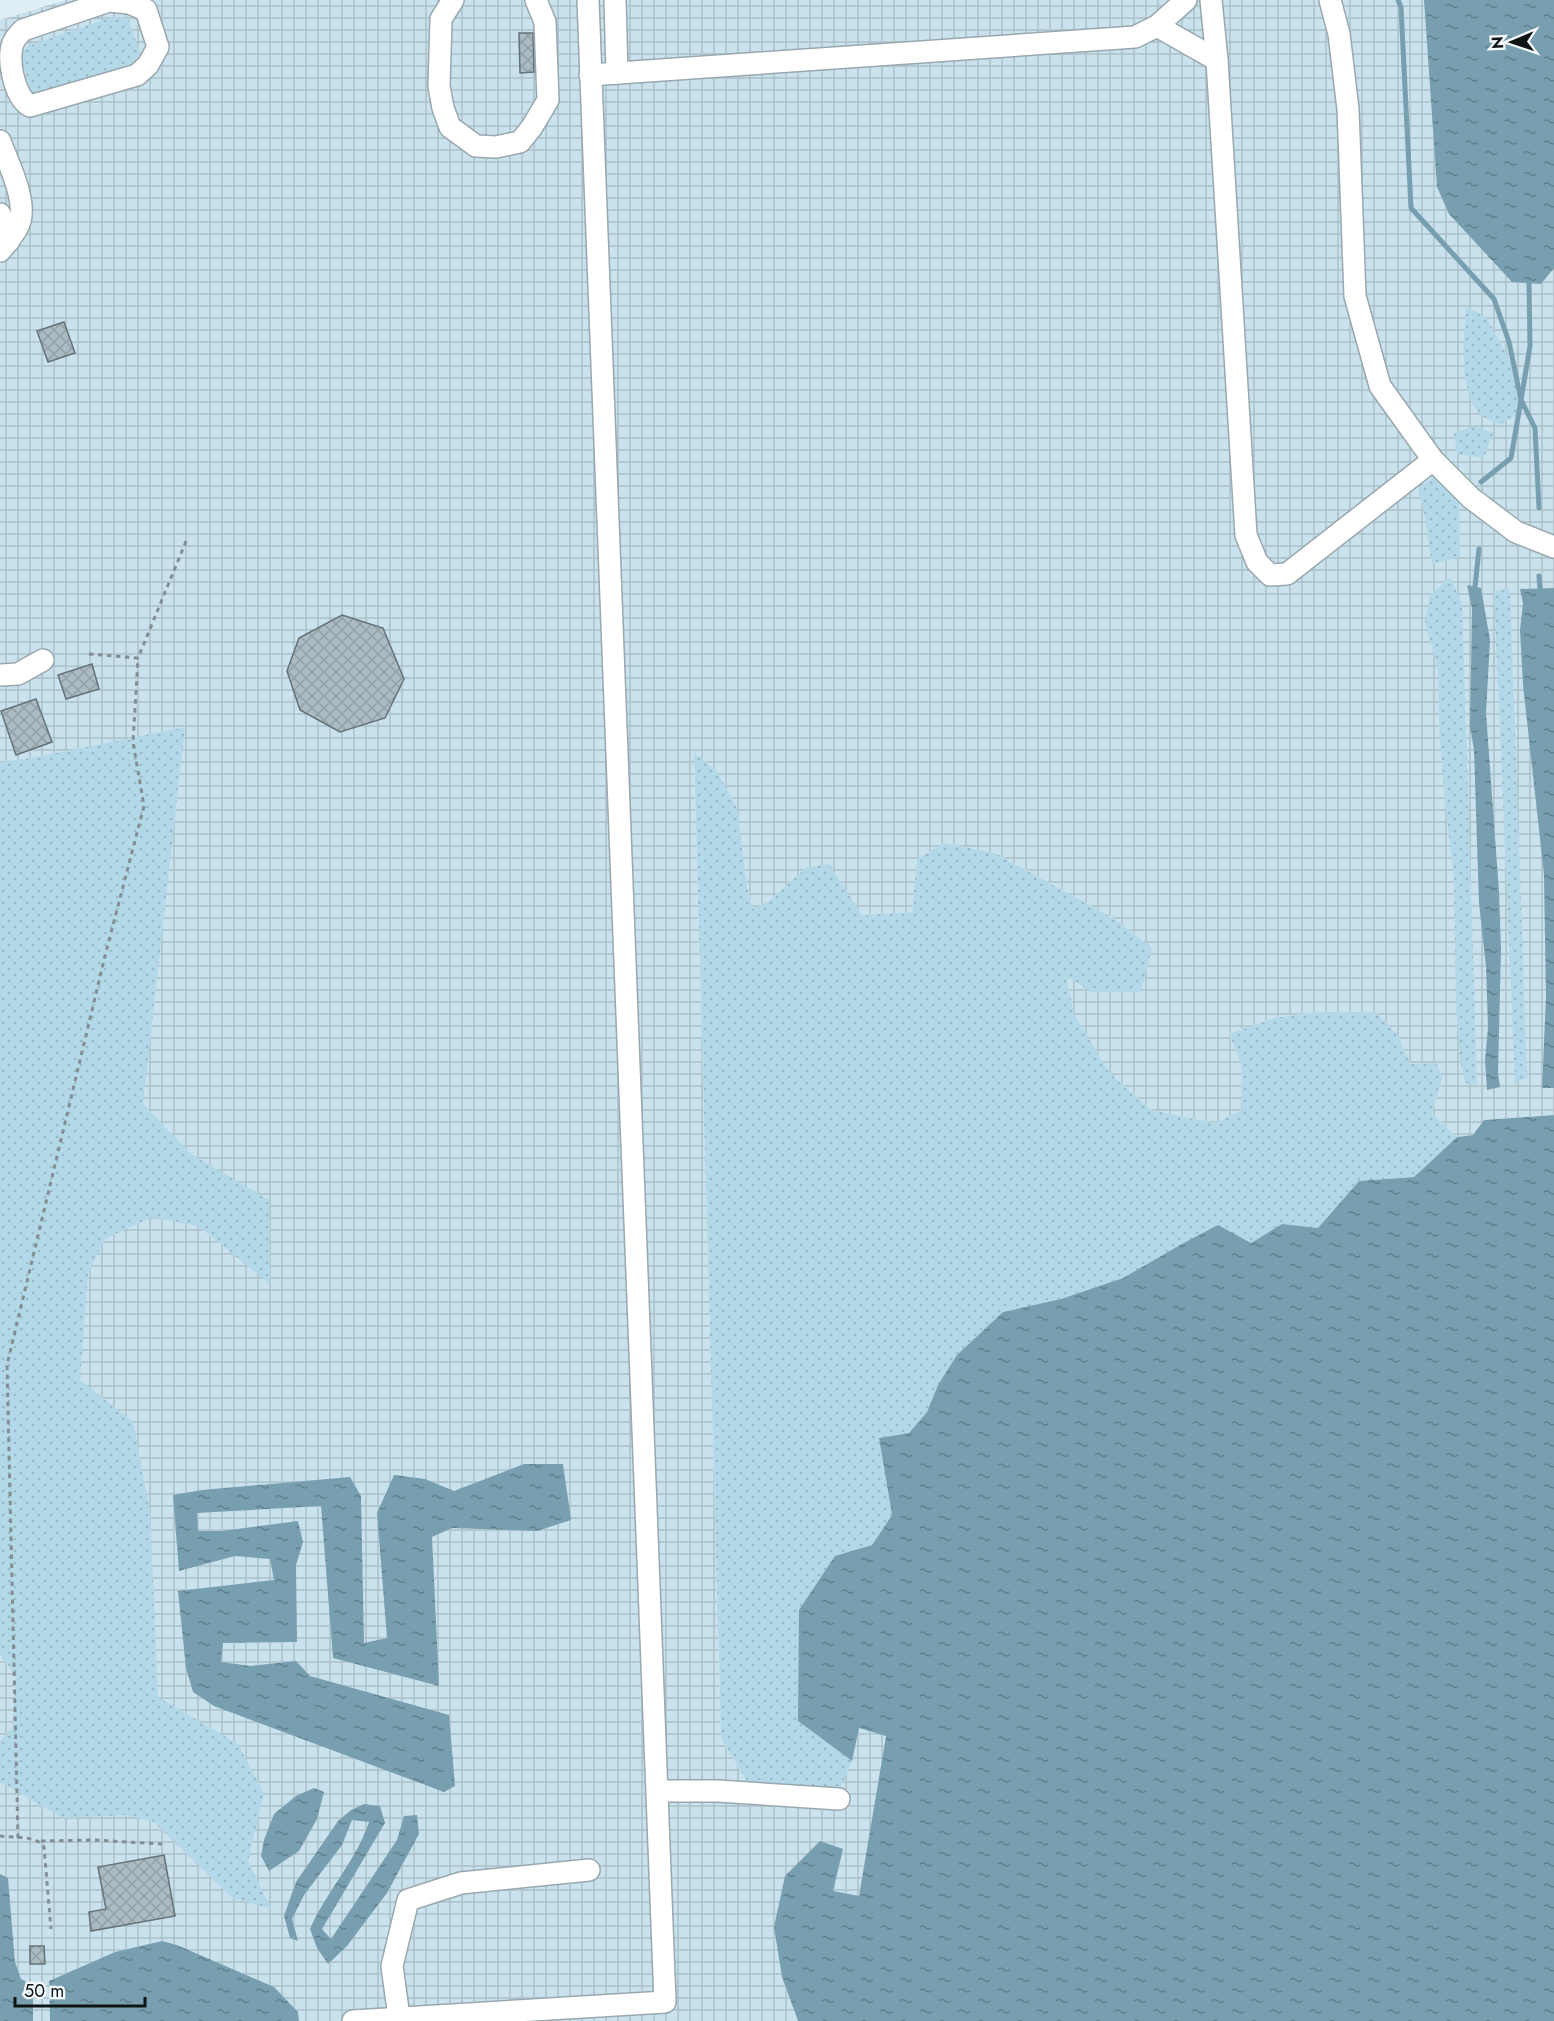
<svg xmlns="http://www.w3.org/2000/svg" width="1554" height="2021" font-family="Jost,sans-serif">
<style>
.industrial{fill:url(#industrial-grid)}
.grass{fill:url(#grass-dots)}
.water{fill:url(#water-ripples)}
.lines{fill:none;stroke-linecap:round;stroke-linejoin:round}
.stream{stroke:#789faf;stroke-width:5}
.building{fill:url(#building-cross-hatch);stroke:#647379;stroke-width:1.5}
.minor-casing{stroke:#99a8af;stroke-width:24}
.path{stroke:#828e93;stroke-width:3;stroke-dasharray:4.5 4.5;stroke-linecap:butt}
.minor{stroke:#fff;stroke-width:21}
</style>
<defs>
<pattern id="industrial-grid" width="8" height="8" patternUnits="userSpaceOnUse" patternTransform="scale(1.5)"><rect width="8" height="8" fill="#c9e2ed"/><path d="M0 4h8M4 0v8" fill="none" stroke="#abc1ca"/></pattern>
<pattern id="grass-dots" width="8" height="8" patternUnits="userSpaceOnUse" patternTransform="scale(1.5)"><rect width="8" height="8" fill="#b3d9e8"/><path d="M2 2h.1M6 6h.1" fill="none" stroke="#99b9c6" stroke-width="1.8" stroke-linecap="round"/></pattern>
<pattern id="water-ripples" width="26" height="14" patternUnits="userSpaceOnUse" patternTransform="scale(1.5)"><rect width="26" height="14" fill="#789faf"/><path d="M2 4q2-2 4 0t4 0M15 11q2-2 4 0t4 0" fill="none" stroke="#61808d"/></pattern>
<pattern id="building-cross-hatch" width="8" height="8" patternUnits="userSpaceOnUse" patternTransform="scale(1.5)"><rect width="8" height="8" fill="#abbbc2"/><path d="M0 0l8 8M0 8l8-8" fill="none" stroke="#92a0a6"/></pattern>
</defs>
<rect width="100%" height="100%" fill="#deeff6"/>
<!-- industrial -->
<polygon class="industrial" points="66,0 1554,0 1554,1115 1484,1120 1473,1135 1457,1137 1432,1113 1443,1077 1411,1064 1397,1034 1376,1012 1315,1012 1274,1018 1229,1034 1241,1063 1242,1110 1215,1123 1151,1110 1109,1072 1074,1014 1067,976 1152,948 1113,918 995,853 944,843 917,859 912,912 862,915 806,868 770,900 753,910 747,886 694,754 721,1738 747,1782 852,1761 858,1728 886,1735 859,1897 833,1891 782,1977 798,2021 299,2021 298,2012 274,1987 177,1945 162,1941 115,1952 49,1981 50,2021 33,2021 33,1986 21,1979 15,1962 8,1879 0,1874 0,20"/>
<!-- grass -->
<g class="grass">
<polygon points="112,17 128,18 142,59 129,71 32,95 20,55 28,46"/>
<path d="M1466,307L1486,317L1514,368L1519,414L1499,425C1493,421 1484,418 1479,413C1458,387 1464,338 1466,307Z"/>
<polygon points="1474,426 1493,433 1484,458 1457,454 1454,433"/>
<polygon points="1441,472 1459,503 1460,557 1432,564 1424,512 1418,488"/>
<polygon points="1450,577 1462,603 1477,1085 1465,1083 1460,1059 1456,1003 1454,877 1445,804 1439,725 1438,668 1425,623 1430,595"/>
<polygon points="1510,589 1527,1078 1515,1083 1494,591"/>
<polygon points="185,727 143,1104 191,1154 269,1200 270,1284 198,1226 152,1217 105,1239 88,1274 80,1380 133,1422 150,1512 158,1697 238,1744 264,1793 248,1861 271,1909 231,1897 154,1822 124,1815 63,1818 0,1782 0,1741 12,1728 16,1676 0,1654 0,762 32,758"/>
<polygon points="694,753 716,770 737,808 747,886 753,909 770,900 806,868 829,864 862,915 912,912 917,859 944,843 995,853 1113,918 1152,948 1141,992 1092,992 1067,977 1074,1014 1109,1072 1151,1110 1215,1123 1242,1110 1241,1063 1229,1034 1274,1018 1315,1012 1376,1012 1397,1034 1411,1064 1436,1063 1443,1077 1432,1113 1457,1137 1414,1177 1359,1181 1318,1228 1282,1224 1252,1243 1180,1245 1123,1278 1061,1299 1003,1312 938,1385 927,1412 909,1433 879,1438 892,1515 872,1545 835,1557 798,1721 852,1761 836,1798 747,1782 721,1738"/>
</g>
<!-- water -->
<g class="water">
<polygon points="1424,0 1554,0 1554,268 1541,284 1512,282 1449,214 1437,187"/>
<polygon points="1467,585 1481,588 1490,640 1486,713 1499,892 1501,949 1498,1073 1500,1087 1487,1090 1485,1060 1488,1028 1486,967 1479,903 1474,750 1470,726 1472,608"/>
<polygon points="1554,588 1554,1088 1542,1088 1546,998 1544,875 1523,685 1520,630 1523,603 1520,589"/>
<polygon points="1554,1115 1554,2021 798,2021 782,1977 774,1927 785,1876 820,1841 843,1849 833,1891 859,1896 886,1736 859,1728 852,1761 798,1721 799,1610 835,1556 872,1545 892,1515 879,1438 909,1433 927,1412 938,1385 957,1355 1003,1312 1061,1299 1123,1278 1180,1245 1218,1225 1251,1243 1282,1224 1318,1228 1359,1181 1414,1177 1457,1137 1473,1135 1484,1120"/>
<polygon points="524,1464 563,1464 571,1520 537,1531 452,1528 432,1537 439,1686 333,1658 321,1506 197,1513 198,1531 222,1531 298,1521 303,1542 296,1565 297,1642 223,1643 221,1662 250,1666 296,1661 310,1676 449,1715 455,1786 444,1792 214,1706 193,1692 186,1668 178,1591 274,1580 270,1559 235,1556 179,1571 173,1495 202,1490 350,1477 361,1496 364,1643 387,1638 377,1513 394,1475 425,1479 454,1491"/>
<polygon points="314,1788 324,1792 317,1819 299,1851 269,1871 261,1856 264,1840 274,1814 296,1796"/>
<path d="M364,1804L380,1806L385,1823L322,1929L331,1939L397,1840L404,1816L417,1815L419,1834L387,1893L347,1946L328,1964L317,1948L310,1929C326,1892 356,1861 369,1822L352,1820L342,1845L304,1895L292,1919L298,1941L290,1938L284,1916L296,1882L338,1821L351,1810Z"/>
<polygon points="0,1874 8,1878 15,1962 21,1979 33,1985 33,2021 0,2021"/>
<polygon points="162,1941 177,1945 274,1987 298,2012 299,2021 50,2021 49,1981 115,1952"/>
</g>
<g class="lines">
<!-- stream -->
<g class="stream">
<polyline points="1398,0 1401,7 1411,208 1494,299 1509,342 1521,400 1511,458 1481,482"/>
<polyline points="1529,283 1530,346 1521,400 1535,428 1539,508"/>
<polyline points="1539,576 1540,589"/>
<polyline points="1475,587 1479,549"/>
</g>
</g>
<!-- building -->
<g class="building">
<polygon points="519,33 533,33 534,72 520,73"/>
<polygon points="64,322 75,353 48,362 37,331"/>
<polygon points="342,615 383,628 404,679 385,718 340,732 300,710 287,671 299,638"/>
<polygon points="92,664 99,689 66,699 58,675"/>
<polygon points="36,699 52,742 16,755 1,711"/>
<polygon points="164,1855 175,1916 91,1931 89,1912 106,1909 98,1867"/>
<polygon points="30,1946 44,1946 45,1964 30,1964"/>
</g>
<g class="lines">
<defs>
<g id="minor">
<polyline points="453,0 441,19 439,86 443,108 450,127 476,146 496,147 520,142 532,127 548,100 545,22 536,0"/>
<polyline points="615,0 617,73"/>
<polyline points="1211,0 1217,60 1246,535 1257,562 1270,575 1287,574 1433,460"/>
<polyline points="1330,0 1339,34 1348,109 1355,296 1380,386 1433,460 1471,498 1516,532 1554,547"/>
<path d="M109,1L129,3L146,10L158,47L148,65L137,75L30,106C14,97 6,57 14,41C16,37 20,33 23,30Z"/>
<polyline points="1157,26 1217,60"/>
<polyline points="590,75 1135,37 1157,26 1186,0"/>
<path d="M0,141C8,163 28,201 19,224C15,234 7,243 0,251"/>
<polyline points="0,214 9,241"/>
<polyline points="0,675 18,674 43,660"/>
<polyline points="658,1791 718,1791 839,1799"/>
<polyline points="399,2017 392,1966 408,1900 461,1883 589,1870"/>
<polyline points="353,2021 665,2002 588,0"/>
</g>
</defs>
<!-- minor casing -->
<use href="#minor" class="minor-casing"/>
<!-- path -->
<g class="path">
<polyline points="89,654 138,658 187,539"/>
<path d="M0,1836C14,1838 36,1835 44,1847L51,1929"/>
<polyline points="18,1838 7,1365 105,956 144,806 133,742 138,658"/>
<polyline points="41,1841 94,1840 162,1844"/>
</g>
<!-- minor -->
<use href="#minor" class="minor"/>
</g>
<!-- north arrow -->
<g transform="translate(1512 42) rotate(268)" stroke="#f4fafd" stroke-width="4.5" paint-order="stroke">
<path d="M0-4.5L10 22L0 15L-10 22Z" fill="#0f1517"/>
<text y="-9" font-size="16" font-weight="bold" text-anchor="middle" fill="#0f1517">N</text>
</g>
<!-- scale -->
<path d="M15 1997v9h130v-9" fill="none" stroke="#0f1517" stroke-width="3"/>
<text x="24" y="1997" font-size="18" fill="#0f1517" stroke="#f4fafd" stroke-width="4.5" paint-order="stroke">50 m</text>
</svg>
